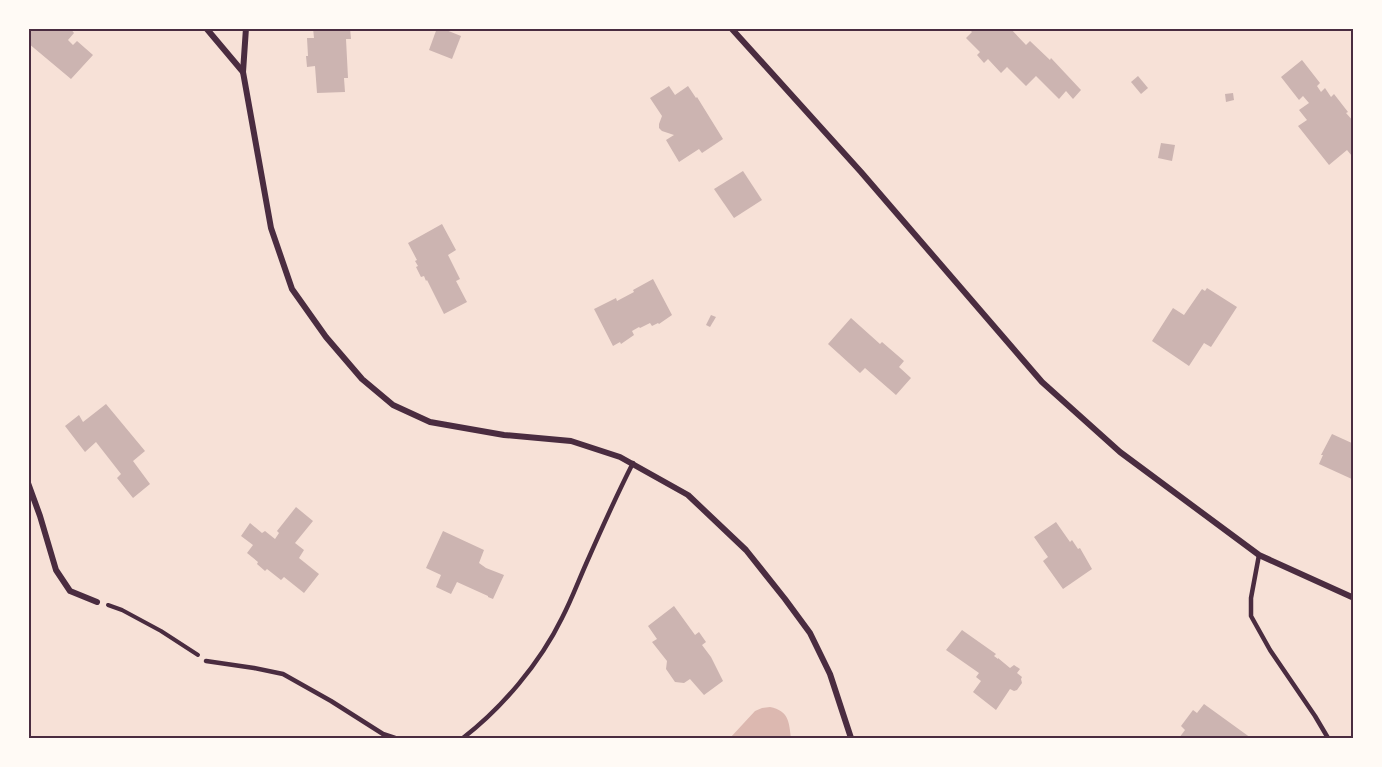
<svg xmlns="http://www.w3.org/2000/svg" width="1382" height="767" font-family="Overpass,sans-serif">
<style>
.water{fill:#dcb8b0}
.building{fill:#ccb4b1}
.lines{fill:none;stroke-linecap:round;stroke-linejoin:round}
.path{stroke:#4a2c40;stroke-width:4}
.service{stroke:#4a2c40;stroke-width:4.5}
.minor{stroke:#4a2c40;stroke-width:6}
.neatline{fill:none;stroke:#4a2c40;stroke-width:2}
</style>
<rect width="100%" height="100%" fill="#f7e1d7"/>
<!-- water -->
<path class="water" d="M770,707C789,711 789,722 791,738H730L755,711L762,708Z"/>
<!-- building -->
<g class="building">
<polygon points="28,28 70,28 74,33 68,40 73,45 77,41 93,55 71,79 28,43"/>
<polygon points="313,28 350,28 351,39 346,39 348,78 344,78 345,92 317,93 315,66 307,67 306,56 308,56 307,38 314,38"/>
<polygon points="437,28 441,28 461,36 452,59 429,50"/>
<polygon points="968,28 1010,28 1026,45 1030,41 1050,60 1051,58 1081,90 1073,99 1066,91 1059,99 1036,76 1026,86 1007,67 1001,73 988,59 984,63 977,55 980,52 966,38 972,32"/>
<polygon points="1302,60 1320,83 1317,86 1321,92 1325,88 1331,97 1334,94 1348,112 1346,113 1354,122 1354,154 1352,156 1347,150 1329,165 1298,126 1307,120 1299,110 1309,103 1303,96 1299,100 1281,77"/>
<polygon points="1138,76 1148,88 1141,94 1131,82"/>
<polygon points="669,86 675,95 688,86 696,98 697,97 723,139 702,153 699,149 679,162 666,140 674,135 662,131 659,128 659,124 662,116 650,98"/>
<polygon points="1233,93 1234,100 1226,102 1225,94"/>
<polygon points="1161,143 1175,145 1172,161 1158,158"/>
<polygon points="743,171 762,200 734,218 714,189"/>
<polygon points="442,224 456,250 448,255 460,279 456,281 467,302 444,314 427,280 426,281 424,276 421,277 416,267 418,266 415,261 417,260 408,243"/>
<polygon points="653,279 672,315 659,324 658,323 652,326 650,323 640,328 639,327 632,331 634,335 621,344 620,342 613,346 594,309 616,298 617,301 634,292 633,290"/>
<polygon points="1207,288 1237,307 1211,347 1204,343 1189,366 1152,341 1173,308 1184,315 1202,289 1205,291"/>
<polygon points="711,315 716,317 710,327 706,325"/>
<polygon points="851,318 880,344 882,342 904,361 899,367 911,378 896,395 865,368 860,373 828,344"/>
<polygon points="106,404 145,451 133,461 150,484 133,498 117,478 121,474 96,442 85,452 65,426 79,415 83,422"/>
<polygon points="1332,434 1354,444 1354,480 1319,464 1323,455 1321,455"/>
<polygon points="296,507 313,521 295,543 304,550 299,558 319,574 304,593 284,577 281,580 267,569 265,571 257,564 258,562 247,553 253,545 241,536 250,523 262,533 265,531 275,539 279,533 277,531"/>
<polygon points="1056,522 1070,542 1072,540 1078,549 1080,548 1092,569 1063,589 1043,561 1048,557 1034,537"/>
<polygon points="443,531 484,550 479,563 486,568 504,575 493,599 488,597 488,596 457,582 451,594 436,587 441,575 426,568"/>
<polygon points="674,606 695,635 699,632 706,642 702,645 711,657 723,681 704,695 690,679 684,683 675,682 666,669 667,661 652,642 657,639 648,626"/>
<polygon points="962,630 996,654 994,656 998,659 998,658 1010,668 1014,665 1020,669 1017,673 1022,677 1021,679 1022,683 1017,690 1014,691 1010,689 996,710 973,692 981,681 976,677 979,673 946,650"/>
<polygon points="1204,704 1251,738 1179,738 1185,730 1181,726 1193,710 1197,713"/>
</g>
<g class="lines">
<!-- path -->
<polyline class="path" points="108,605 122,610 161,631 198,655"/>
<!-- service -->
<g class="service">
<polyline points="1259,555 1251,598 1251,616 1270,650 1315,716 1328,738"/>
<polyline points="206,661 254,668 283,674 331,701 383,734 395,738"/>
<path d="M463,738C502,708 540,663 562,618C571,601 578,582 586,564C601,530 616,496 633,463"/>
</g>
<!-- minor -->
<g class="minor">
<polyline points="206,28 243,72 271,228 292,289 326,337 362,379 393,405 430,422 504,435 571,441 620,457 688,495 746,550 785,599 810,633 830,674 851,738"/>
<polyline points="731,28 861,172 1042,382 1120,452 1259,555 1354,598"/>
<polyline points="243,72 246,28"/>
<polyline points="28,483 40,516 56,570 70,591 97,602"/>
</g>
</g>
<!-- border -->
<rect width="1382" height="767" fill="none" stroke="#fffaf5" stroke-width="60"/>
<rect x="30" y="30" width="1322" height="707" class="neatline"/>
</svg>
